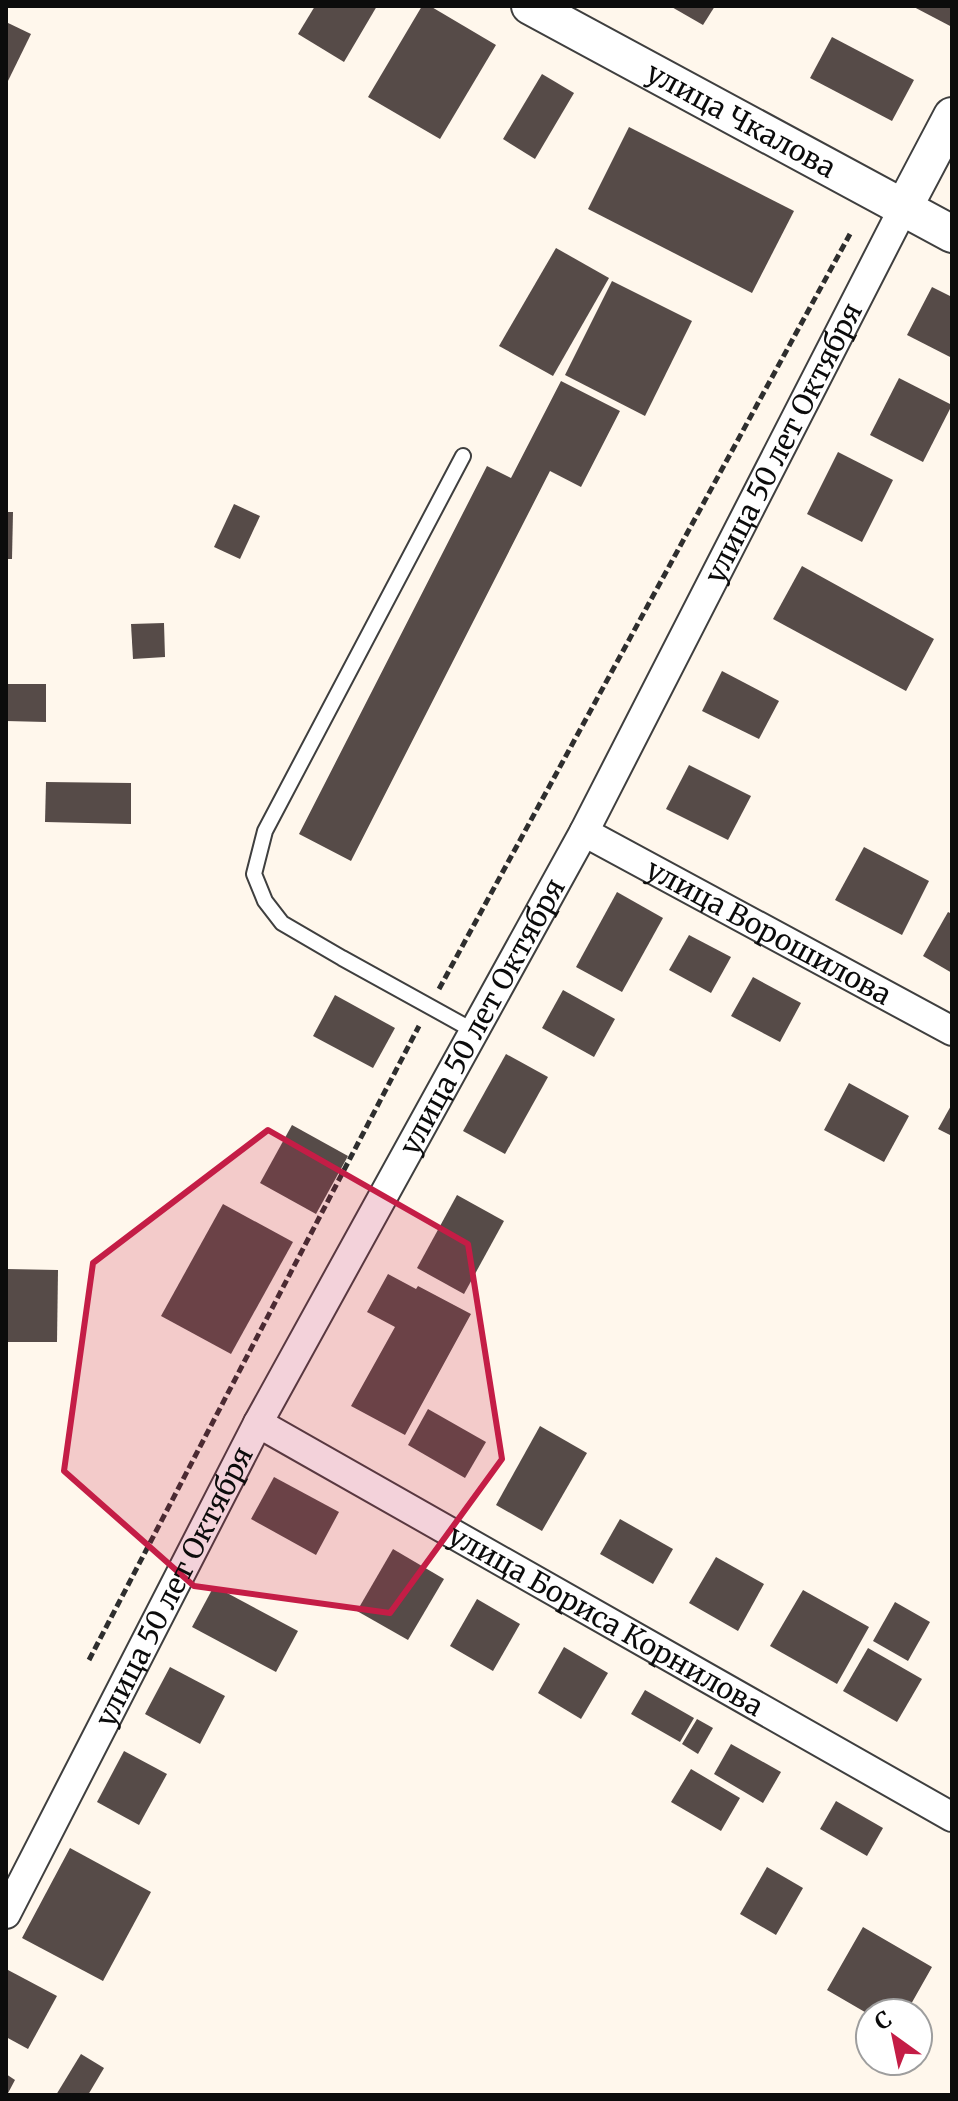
<svg xmlns="http://www.w3.org/2000/svg" width="958" height="2101" font-family="Merriweather,serif">
<style>
.building{fill:#564b48}
.lines{fill:none;stroke-linecap:round;stroke-linejoin:round}
.service-casing{stroke:#3f3f3f;stroke-width:18}
.minor-casing{stroke:#3f3f3f;stroke-width:32}
.tertiary-casing{stroke:#3f3f3f;stroke-width:40}
.path{stroke:#2e2e2e;stroke-width:5;stroke-dasharray:8 4;stroke-linecap:butt}
.service{stroke:#fff;stroke-width:14}
.minor{stroke:#fff;stroke-width:28}
.tertiary{stroke:#fff;stroke-width:36}
.marked{fill:#c41d46;fill-opacity:0.2;stroke:#c41d46;stroke-width:6;stroke-linejoin:round}
.labels{text-anchor:middle;stroke-width:8;stroke-linejoin:round;paint-order:stroke}
.street-label{font-size:28px;fill:#0c0c0c;stroke:#fff}
</style>
<rect width="100%" height="100%" fill="#fff7ec"/>
<!-- building -->
<g class="building">
<polygon points="315,6 377,6 344,62 298,34"/>
<polygon points="422,6 430,6 496,45 440,139 368,97"/>
<polygon points="670,6 715,6 703,25"/>
<polygon points="912,6 952,6 952,27"/>
<polygon points="6,22 31,34 6,85"/>
<polygon points="832,37 914,80 892,121 810,78"/>
<polygon points="542,74 574,93 535,159 503,139"/>
<polygon points="629,127 794,211 752,293 588,209"/>
<polygon points="556,248 609,278 553,376 499,346"/>
<polygon points="612,281 692,321 645,416 565,375"/>
<polygon points="932,287 952,297 952,358 907,335"/>
<polygon points="899,378 952,405 923,462 870,435"/>
<polygon points="561,381 620,411 581,487 550,471 351,861 299,834 487,466 511,478"/>
<polygon points="838,452 893,480 862,542 807,514"/>
<polygon points="234,504 260,516 240,559 214,547"/>
<polygon points="6,512 13,512 12,559 6,559"/>
<polygon points="802,566 934,639 906,691 773,619"/>
<polygon points="164,623 165,657 133,659 131,624"/>
<polygon points="722,671 779,701 759,739 702,711"/>
<polygon points="6,684 46,684 46,722 6,721"/>
<polygon points="689,765 751,796 728,840 666,809"/>
<polygon points="46,782 131,783 131,824 45,822"/>
<polygon points="864,847 929,881 902,935 835,900"/>
<polygon points="617,892 663,918 622,992 576,967"/>
<polygon points="948,912 952,914 952,973 923,956"/>
<polygon points="689,935 731,957 711,993 669,970"/>
<polygon points="753,977 801,1003 780,1042 731,1016"/>
<polygon points="563,990 615,1019 594,1057 542,1028"/>
<polygon points="335,995 395,1028 373,1068 313,1036"/>
<polygon points="506,1054 548,1077 505,1154 463,1131"/>
<polygon points="849,1083 909,1116 884,1162 824,1130"/>
<polygon points="952,1104 952,1136 938,1129"/>
<polygon points="292,1125 348,1156 316,1214 260,1183"/>
<polygon points="457,1195 504,1221 464,1294 417,1268"/>
<polygon points="223,1204 293,1242 231,1354 161,1316"/>
<polygon points="6,1269 58,1270 57,1342 6,1342"/>
<polygon points="388,1274 416,1289 418,1286 471,1314 405,1435 351,1406 395,1327 367,1312"/>
<polygon points="428,1409 486,1442 465,1478 408,1445"/>
<polygon points="540,1426 587,1453 542,1531 496,1505"/>
<polygon points="274,1477 339,1512 316,1555 251,1519"/>
<polygon points="620,1519 673,1549 653,1584 600,1554"/>
<polygon points="393,1549 444,1579 408,1640 357,1611"/>
<polygon points="716,1557 764,1584 738,1631 689,1603"/>
<polygon points="214,1586 298,1631 276,1672 192,1627"/>
<polygon points="803,1590 869,1627 837,1684 770,1646"/>
<polygon points="477,1599 520,1624 493,1671 450,1646"/>
<polygon points="895,1602 930,1622 908,1661 873,1641"/>
<polygon points="564,1647 608,1673 581,1719 538,1693"/>
<polygon points="868,1648 922,1679 897,1722 843,1691"/>
<polygon points="170,1667 225,1696 200,1744 145,1714"/>
<polygon points="645,1690 694,1718 680,1742 631,1714"/>
<polygon points="697,1719 713,1728 698,1754 682,1744"/>
<polygon points="731,1744 781,1772 763,1803 714,1774"/>
<polygon points="124,1751 167,1774 139,1825 97,1802"/>
<polygon points="691,1769 740,1798 721,1831 671,1802"/>
<polygon points="836,1801 883,1828 867,1856 820,1829"/>
<polygon points="70,1848 151,1892 103,1981 22,1938"/>
<polygon points="767,1867 803,1888 776,1935 740,1914"/>
<polygon points="863,1927 932,1967 906,2013 870,2013 870,2015 827,1990"/>
<polygon points="8,1970 57,1996 28,2049 6,2037 6,1974"/>
<polygon points="81,2054 104,2068 88,2095 56,2095"/>
<polygon points="6,2074 15,2080 7,2095 6,2095"/>
</g>
<g class="lines">
<defs>
<polyline id="service" points="463,456 265,831 254,874 265,901 282,923 342,958 474,1031"/>
<g id="minor">
<path id="s1" d="M584,832L952,1031"/>
<path id="s2" d="M258,1423L952,1817"/>
<path id="s3" d="M6,1914L258,1423L584,832L904,207"/>
</g>
<g id="tertiary">
<path id="s4" d="M530,6L952,234"/>
<polyline points="904,207 952,116"/>
</g>
</defs>
<!-- service casing -->
<use href="#service" class="service-casing"/>
<!-- minor casing -->
<use href="#minor" class="minor-casing"/>
<!-- tertiary casing -->
<use href="#tertiary" class="tertiary-casing"/>
<!-- path -->
<g class="path">
<polyline points="439,989 850,234"/>
<polyline points="89,1660 419,1026"/>
</g>
<!-- service -->
<use href="#service" class="service"/>
<!-- minor -->
<use href="#minor" class="minor"/>
<!-- tertiary -->
<use href="#tertiary" class="tertiary"/>
</g>
<!-- marked area -->
<path class="marked" d="M268,1130L468,1244L502,1459L390,1613L194,1586L64,1471L93,1263Z"/>
<g class="labels">
<!-- street labels -->
<g class="street-label">
<text dy="10" stroke="none"><textPath href="#s4" startOffset="240">улица Чкалова</textPath></text>
<text dy="10" stroke="none"><textPath href="#s3" startOffset="1664">улица 50 лет Октября</textPath></text>
<text dy="10" stroke="none"><textPath href="#s1" startOffset="210">улица Ворошилова</textPath></text>
<text dy="10" stroke="none"><textPath href="#s3" startOffset="1016">улица 50 лет Октября</textPath></text>
<text dy="10" stroke="none"><textPath href="#s3" startOffset="368">улица 50 лет Октября</textPath></text>
<text dy="10" stroke="none"><textPath href="#s2" startOffset="400">улица Бориса Корнилова</textPath></text>
</g>
</g>
<!-- border -->
<rect width="958" height="2101" fill="none" stroke="#0c0c0c" stroke-width="16"/>
<!-- north arrow -->
<g transform="translate(894 2037) rotate(327)"><circle r="38" fill="#ffffff" stroke="#9e9e9e" stroke-width="2"/>
<path d="M0-6L14 30L0 20L-14 30Z" fill="#c41d46"/>
<text y="-12" font-size="22" font-weight="bold" text-anchor="middle" fill="#0c0c0c">С</text>
</g>
</svg>
